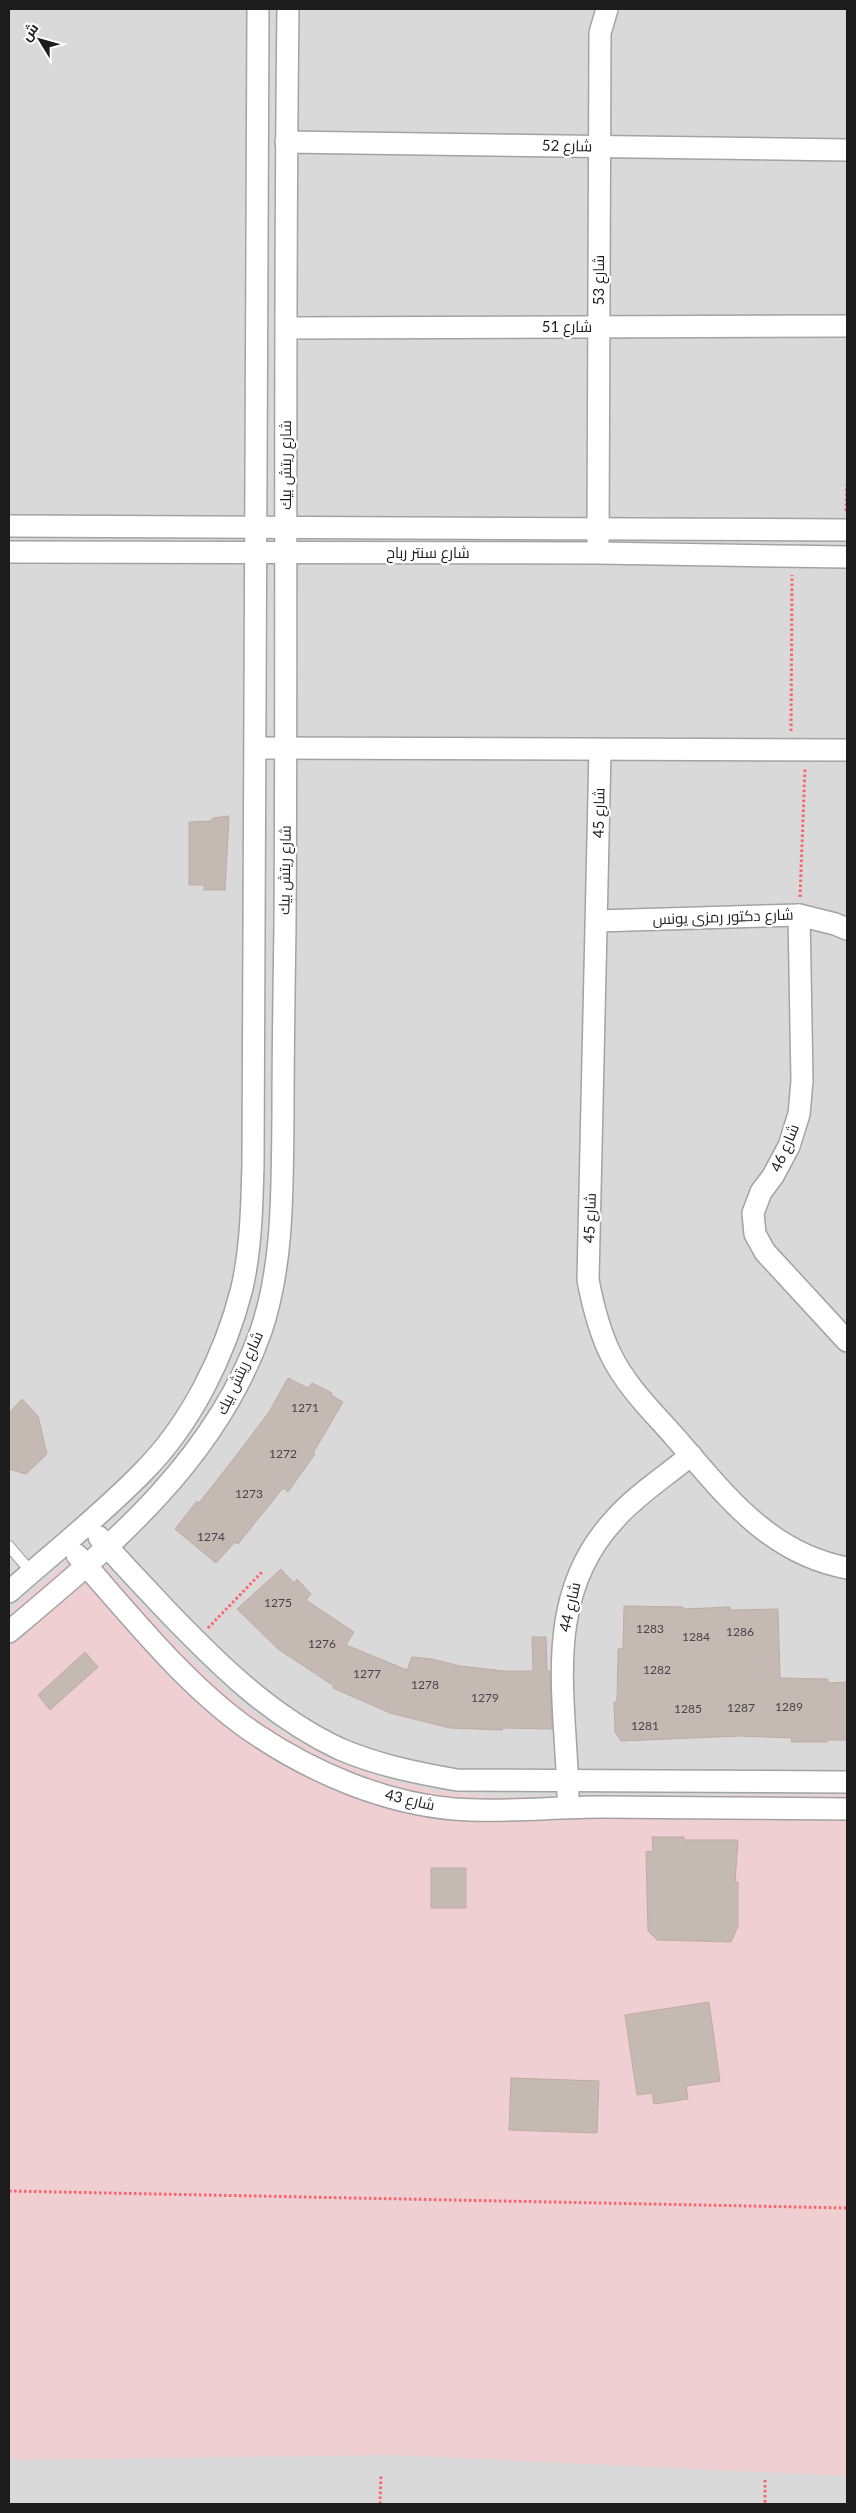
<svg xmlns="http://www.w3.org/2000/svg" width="856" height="2513" font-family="Lato,Cairo,sans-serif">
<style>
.residential{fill:#dad9d9}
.commercial{fill:#efcfd2}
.building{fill:#c5b9b4;stroke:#bfaba3}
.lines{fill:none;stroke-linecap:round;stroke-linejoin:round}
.lane-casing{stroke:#a3a3a3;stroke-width:12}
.street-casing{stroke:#a3a3a3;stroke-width:24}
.path{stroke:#fc636a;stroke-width:3;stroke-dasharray:2.5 2.5;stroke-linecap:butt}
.lane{stroke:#fff;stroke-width:10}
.street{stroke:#fff;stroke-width:21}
.labels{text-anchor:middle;stroke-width:4.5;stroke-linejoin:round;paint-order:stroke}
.number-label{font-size:12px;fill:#464342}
.street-label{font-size:15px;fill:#1c1c1c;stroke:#fff}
</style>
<rect width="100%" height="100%" fill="#ede7e1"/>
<!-- residential -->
<rect class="residential" x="9" y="9" width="838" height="2495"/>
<!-- commercial -->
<polygon class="commercial" points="86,1546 200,1668 241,1705 285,1735 333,1760 384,1779 437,1791 491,1797 847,1795 847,2476 397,2455 9,2460 9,1612"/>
<!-- building -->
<g class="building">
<polygon points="229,816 225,890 204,890 204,885 189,885 189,822 210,821 213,818"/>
<polygon points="288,1378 308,1388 312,1383 332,1393 331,1395 343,1402 313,1453 315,1454 288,1492 283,1488 238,1544 235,1542 216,1563 175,1529 197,1501 199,1503 239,1452 269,1412"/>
<polygon points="22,1399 38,1416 47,1454 26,1474 9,1469 9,1413"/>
<polygon points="281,1569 294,1583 297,1579 311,1594 306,1600 354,1632 346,1645 407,1670 412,1657 432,1659 460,1666 504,1671 533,1671 532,1637 546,1637 547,1671 550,1671 552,1729 503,1728 502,1730 450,1728 390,1713 333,1688 334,1686 278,1649 237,1609"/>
<polygon points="624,1606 683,1607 683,1609 730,1607 730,1610 778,1609 780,1678 828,1679 828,1683 847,1682 847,1740 827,1740 827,1742 791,1742 792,1738 740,1736 621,1741 615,1732 614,1702 617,1702 618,1649 623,1649"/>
<polygon points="85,1652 98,1667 50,1710 38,1695"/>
<polygon points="652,1837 684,1837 684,1840 738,1840 735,1882 738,1882 738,1926 731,1942 657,1940 648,1931 646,1852 653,1851"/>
<rect x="431" y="1868" width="35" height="40"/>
<polygon points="709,2002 720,2081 686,2086 688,2099 654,2104 652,2093 637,2095 625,2015"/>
<polygon points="511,2078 599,2081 597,2133 509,2130"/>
</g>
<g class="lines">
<defs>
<polyline id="lane" points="9,1546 31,1572"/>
<g id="street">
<polyline points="286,142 847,150"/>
<polyline points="287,328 847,326"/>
<polyline points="9,526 847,530"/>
<polyline points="598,543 600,33 607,9"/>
<polyline points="9,552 598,553 847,557"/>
<polyline points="256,748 847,750"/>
<path d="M600,750L588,1280C593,1306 599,1331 611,1355C626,1386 652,1411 674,1436C724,1493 767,1553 847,1568"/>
<polyline points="799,915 802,1081 799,1114 789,1146 773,1176 761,1192 753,1213 755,1234 765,1252 847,1341"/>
<polyline points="597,921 799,915 835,924 847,929"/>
<path d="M99,1537C120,1562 144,1586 166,1610C218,1664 271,1717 340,1749C377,1765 417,1773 457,1780L847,1782"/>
<path d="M77,1555C131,1616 189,1690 257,1735C314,1773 384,1803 454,1809C502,1813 552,1807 601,1807C683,1808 765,1808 847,1809"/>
<path d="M9,1592C54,1552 100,1516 142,1473C191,1424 225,1355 242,1288C251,1248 252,1205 253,1164L258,9"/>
<path d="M9,1632C111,1546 215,1461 261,1331C284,1263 282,1187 283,1117C283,1053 284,990 285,926C287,620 284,315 288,9"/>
<path d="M568,1796C566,1698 541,1598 615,1519C636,1495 666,1476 691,1455"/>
</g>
</defs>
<!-- lane casing -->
<use href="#lane" class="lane-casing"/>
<!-- street casing -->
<use href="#street" class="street-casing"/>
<!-- path -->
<g class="path">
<polyline points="846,511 847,484"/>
<polyline points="791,731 792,575"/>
<polyline points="800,897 805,768"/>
<polyline points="208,1628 263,1571"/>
<polyline points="9,2191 847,2208"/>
<polyline points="765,2480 765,2504"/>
<polyline points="380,2504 381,2475"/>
</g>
<!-- lane -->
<use href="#lane" class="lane"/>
<!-- street -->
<use href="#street" class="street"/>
</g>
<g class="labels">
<!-- number labels -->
<g class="number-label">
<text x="305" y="1412">1271</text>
<text x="283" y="1458">1272</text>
<text x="249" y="1498">1273</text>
<text x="211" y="1541">1274</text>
<text x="278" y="1607">1275</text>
<text x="650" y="1633">1283</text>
<text x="740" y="1636">1286</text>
<text x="696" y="1641">1284</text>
<text x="322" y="1648">1276</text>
<text x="657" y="1674">1282</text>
<text x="367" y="1678">1277</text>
<text x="425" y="1689">1278</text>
<text x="485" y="1702">1279</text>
<text x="789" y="1711">1289</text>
<text x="741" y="1712">1287</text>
<text x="688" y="1713">1285</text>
<text x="645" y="1730">1281</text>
</g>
<!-- street labels -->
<g class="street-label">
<text transform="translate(567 146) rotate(1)" y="5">شارع 52</text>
<text transform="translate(599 280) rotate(-90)" y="5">شارع 53</text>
<text x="567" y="332">شارع 51</text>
<text transform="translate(286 465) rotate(-90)" y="5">شارع ريتش بيك</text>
<text x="428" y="558">شارع سنتر رباح</text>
<text transform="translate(599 813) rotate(-89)" y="5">شارع 45</text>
<text transform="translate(285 870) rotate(-89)" y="5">شارع ريتش بيك</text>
<text transform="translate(723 917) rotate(-2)" y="5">شارع دكتور رمزى يونس</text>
<text transform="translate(785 1148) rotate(-67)" y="5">شارع 46</text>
<text transform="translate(590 1218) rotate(-88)" y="5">شارع 45</text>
<text transform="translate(240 1373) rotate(-65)" y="5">شارع ريتش بيك</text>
<text transform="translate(570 1607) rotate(-77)" y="5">شارع 44</text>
<text transform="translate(410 1800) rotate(13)" y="5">شارع 43</text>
</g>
</g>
<!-- border -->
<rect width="856" height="2513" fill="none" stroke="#1c1c1c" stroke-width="20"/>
<!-- north arrow -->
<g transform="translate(40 40) rotate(307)" stroke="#ffffff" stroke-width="4" paint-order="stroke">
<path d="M0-4L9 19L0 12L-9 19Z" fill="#1c1c1c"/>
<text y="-8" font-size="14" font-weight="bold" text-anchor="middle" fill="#1c1c1c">ش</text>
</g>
</svg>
